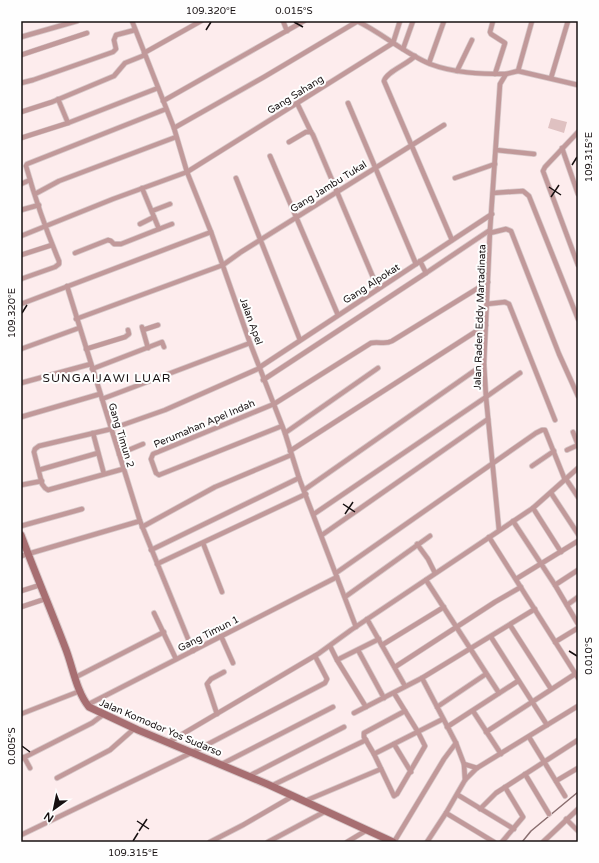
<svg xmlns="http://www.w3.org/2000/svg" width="599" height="863" font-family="'Varela Round',sans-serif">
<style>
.green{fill:#dfc1c1}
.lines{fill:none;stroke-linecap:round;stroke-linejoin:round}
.stream{stroke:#8a6e6f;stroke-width:1.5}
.street-casing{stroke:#d8c9ca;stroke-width:6}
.secondary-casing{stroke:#d8c9ca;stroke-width:9}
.street{stroke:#c1999a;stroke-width:4.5}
.secondary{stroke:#a76e71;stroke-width:7}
.ticks{fill:none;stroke:#171011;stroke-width:1.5}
.labels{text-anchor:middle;stroke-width:4;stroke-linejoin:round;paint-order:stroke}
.street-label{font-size:10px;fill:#171011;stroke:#fefefe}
.quarter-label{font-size:12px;letter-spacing:1px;fill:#171011;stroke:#fefefe}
.neatline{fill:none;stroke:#171011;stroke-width:1.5}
.ticks-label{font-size:10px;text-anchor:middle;fill:#171011}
</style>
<rect width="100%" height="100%" fill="#fdeced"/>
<!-- green -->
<polygon class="green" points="551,118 567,122 564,133 548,128"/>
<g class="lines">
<!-- stream -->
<polyline class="stream" points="522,842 531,831 578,792"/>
<defs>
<g id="street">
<polyline points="132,21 174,128 187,172 211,232 250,343 285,433 299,478 356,627"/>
<polyline points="283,21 287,31"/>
<path d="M357,21C382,33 404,53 430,64C454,73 480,74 506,74"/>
<polyline points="493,21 490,32 491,34 505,43 495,74"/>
<polyline points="21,37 77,21"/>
<polyline points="403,49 413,21"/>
<polyline points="144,53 201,21"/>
<polyline points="21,55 87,33"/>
<path d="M415,56C408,64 386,72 384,81L452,240"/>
<polyline points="429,63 444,21"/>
<polyline points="457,71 472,40"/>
<polyline points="518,71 532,21"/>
<polyline points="551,78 568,21"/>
<polyline points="21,83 33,80 113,52 116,49 114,40 116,35 135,30"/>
<polyline points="58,99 68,123"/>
<polyline points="163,101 304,21"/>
<polyline points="297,103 311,132"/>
<polyline points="348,103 416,264"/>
<polyline points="21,112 52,102 114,76 125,63 145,55"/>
<polyline points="174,128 264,77 358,21"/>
<polyline points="578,132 545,167 543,171 578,265"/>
<polyline points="21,138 68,123 158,88"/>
<polyline points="289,142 306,132 311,132 313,135 378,289"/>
<polyline points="562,148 578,194"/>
<polyline points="496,150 534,154"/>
<polyline points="270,156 338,315"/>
<polyline points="236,178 300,340"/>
<polyline points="455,178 495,164"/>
<polyline points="21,184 30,180"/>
<polyline points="493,193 523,191 529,196 578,319"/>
<polyline points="35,194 59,181 176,137"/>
<polyline points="21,210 39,205"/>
<polyline points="152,211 170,204"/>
<polyline points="140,224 154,217"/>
<polyline points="159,229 172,224"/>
<polyline points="490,233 506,229 511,231 559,354 578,396"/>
<polyline points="21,236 113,199 187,172 393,43 400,21"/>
<polyline points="75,253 108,240 111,241 114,244 121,244 159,229 142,188"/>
<polyline points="21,255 52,245"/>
<polyline points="420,261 426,273 490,230"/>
<path d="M21,279L55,267L59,264V261C46,230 35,198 26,166L27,164L166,109"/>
<polyline points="67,286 140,521 193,651"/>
<polyline points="21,304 211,232"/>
<polyline points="487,304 505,302 509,304 555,420"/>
<polyline points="76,319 223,265 241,252 444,125"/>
<polyline points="142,327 148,348"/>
<polyline points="143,330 158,325"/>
<polyline points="21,349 79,328"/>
<polyline points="86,349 125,337 129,334 128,330"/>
<polyline points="260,367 492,214"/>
<polyline points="92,369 162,342 164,347"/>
<polyline points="263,380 426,273"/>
<polyline points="21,383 91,364"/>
<polyline points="102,399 250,343"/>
<polyline points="21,417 100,394"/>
<path d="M282,426L159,475L156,473L151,459L153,454L274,404L371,343C379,341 385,345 392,341L488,282"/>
<polyline points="573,432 578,445"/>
<polyline points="93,433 104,474"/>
<polyline points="285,433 378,368"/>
<polyline points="567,450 578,445"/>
<polyline points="290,451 486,325"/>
<polyline points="119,454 143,444"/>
<polyline points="532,466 554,451"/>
<polyline points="123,469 48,490 45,488 42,484 34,452 35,449 39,446 111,429 165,410 260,368"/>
<polyline points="39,470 98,453"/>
<polyline points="566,479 578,497"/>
<polyline points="21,485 42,481"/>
<polyline points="304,490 484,364"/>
<polyline points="551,493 578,534"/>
<polyline points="533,508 561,552"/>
<polyline points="314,514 486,397 520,373"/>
<polyline points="513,521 555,585 578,624"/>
<polyline points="21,526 82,509"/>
<polyline points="142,527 215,487 291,455"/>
<polyline points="499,530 486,397 484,364 490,230 500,84 506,74 518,71 578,85"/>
<polyline points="322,535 488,419"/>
<polyline points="489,537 578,678"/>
<polyline points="203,543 222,592"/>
<polyline points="417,544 428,559 435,573"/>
<polyline points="151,550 299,478"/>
<polyline points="21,556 140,521"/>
<polyline points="157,564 306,494"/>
<polyline points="336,573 536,433 542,430 545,430 565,480"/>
<polyline points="516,579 578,541"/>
<polyline points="426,580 499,693"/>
<polyline points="555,585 578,570"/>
<polyline points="21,591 40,585"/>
<polyline points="345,597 430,536"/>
<polyline points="567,605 578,597"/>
<polyline points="21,607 45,599"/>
<polyline points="154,613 176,659"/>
<polyline points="367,619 405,686"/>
<polyline points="510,625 551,689"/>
<polyline points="221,636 233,663"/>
<polyline points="491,637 547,725"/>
<polyline points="555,642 578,628"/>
<polyline points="382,645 444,607"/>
<polyline points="330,646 337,660 366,707"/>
<polyline points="358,650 384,698"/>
<polyline points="337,660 379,639"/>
<polyline points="395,667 495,602 521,587"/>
<polyline points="76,677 164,632"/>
<polyline points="422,678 456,743 464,764 465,780"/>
<polyline points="394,693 418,732 425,746 397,794 394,796 374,754 443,719"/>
<polyline points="87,705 337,577"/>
<polyline points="437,707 486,674"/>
<polyline points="473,711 501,754"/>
<polyline points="354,713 422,678 535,609"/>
<polyline points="21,714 80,691"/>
<polyline points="217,714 207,684 211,679 224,672"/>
<polyline points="447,727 518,681"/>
<polyline points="486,732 575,674"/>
<polyline points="529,737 565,796"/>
<polyline points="169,742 318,654 351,630 533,508 578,468"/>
<polyline points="394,744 411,772"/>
<polyline points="374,754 364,737 364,733 405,711"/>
<polyline points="24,757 30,768"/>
<polyline points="21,759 92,723 104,714"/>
<polyline points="222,764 333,707"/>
<polyline points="464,764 477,768"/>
<polyline points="525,774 549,814"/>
<polyline points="249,776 344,727"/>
<polyline points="57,778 110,750 135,728"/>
<polyline points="556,781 578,768"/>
<polyline points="271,786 366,740"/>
<polyline points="458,795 514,829"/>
<polyline points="305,801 381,769"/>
<polyline points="480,809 496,793 578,740"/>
<polyline points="446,813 494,842"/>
<polyline points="566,819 578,831"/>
<polyline points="21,835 193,752 325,683 327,679 326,677 315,656"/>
<polyline points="210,842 243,825 293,796"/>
<polyline points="268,842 326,811"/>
<polyline points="347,842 367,830"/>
<polyline points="394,842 444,759 456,743"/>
<polyline points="427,842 446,813 465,780 477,768 578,706"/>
<polyline points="502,842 523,817 505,787"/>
<polyline points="543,842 578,809"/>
</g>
<path id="secondary" d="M21,535C35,573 51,610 65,647C73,667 76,691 89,707L138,730L267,784L393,842"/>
</defs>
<!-- street casing -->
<use href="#street" class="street-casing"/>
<!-- secondary casing -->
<use href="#secondary" class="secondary-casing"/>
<!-- street -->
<use href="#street" class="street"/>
<!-- secondary -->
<use href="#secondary" class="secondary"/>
</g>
<!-- ticks -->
<path class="ticks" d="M294,22L303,27M206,30L211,22M572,165L577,157M549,187L561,195M551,197L559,185M22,313L27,305M343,504L355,512M345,514L353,502M569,651L577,656M22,746L30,752M137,821L149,829M139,831L147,819M133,841L138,833"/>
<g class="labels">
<!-- street labels -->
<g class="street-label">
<text transform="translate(295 94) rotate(-32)" y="4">Gang Sahang</text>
<text transform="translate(328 186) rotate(-32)" y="4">Gang Jambu Tukal</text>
<text transform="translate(371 283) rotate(-33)" y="4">Gang Alpokat</text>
<text transform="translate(479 317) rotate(-88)" y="4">Jalan Raden Eddy Martadinata</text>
<text transform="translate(252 321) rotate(70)" y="4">Jalan Apel</text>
<text transform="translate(204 423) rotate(-23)" y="4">Perumahan Apel Indah</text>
<text transform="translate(122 435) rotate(73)" y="4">Gang Timun 2</text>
<text transform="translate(208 633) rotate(-27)" y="4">Gang Timun 1</text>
<text transform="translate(161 727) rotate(23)" y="4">Jalan Komodor Yos Sudarso</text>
</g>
<!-- quarter labels -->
<g class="quarter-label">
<text x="107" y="382">SUNGAIJAWI LUAR</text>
</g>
</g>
<!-- border -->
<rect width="599" height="863" fill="none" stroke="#fefefe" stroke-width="44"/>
<!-- north arrow -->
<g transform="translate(54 809) rotate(213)" stroke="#fefefe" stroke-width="3" paint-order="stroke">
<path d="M0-3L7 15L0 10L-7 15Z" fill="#171011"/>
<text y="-6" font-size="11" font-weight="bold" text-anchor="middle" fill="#171011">N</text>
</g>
<rect x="22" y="22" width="555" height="819" class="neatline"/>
<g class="ticks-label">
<text x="211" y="14">109.320°E</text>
<text x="294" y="14">0.015°S</text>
<text transform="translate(588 157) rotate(-90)" y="4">109.315°E</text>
<text transform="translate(11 313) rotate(-90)" y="4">109.320°E</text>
<text transform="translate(588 656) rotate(-90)" y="4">0.010°S</text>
<text transform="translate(11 746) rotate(-90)" y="4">0.005°S</text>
<text x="133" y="856">109.315°E</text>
</g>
</svg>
